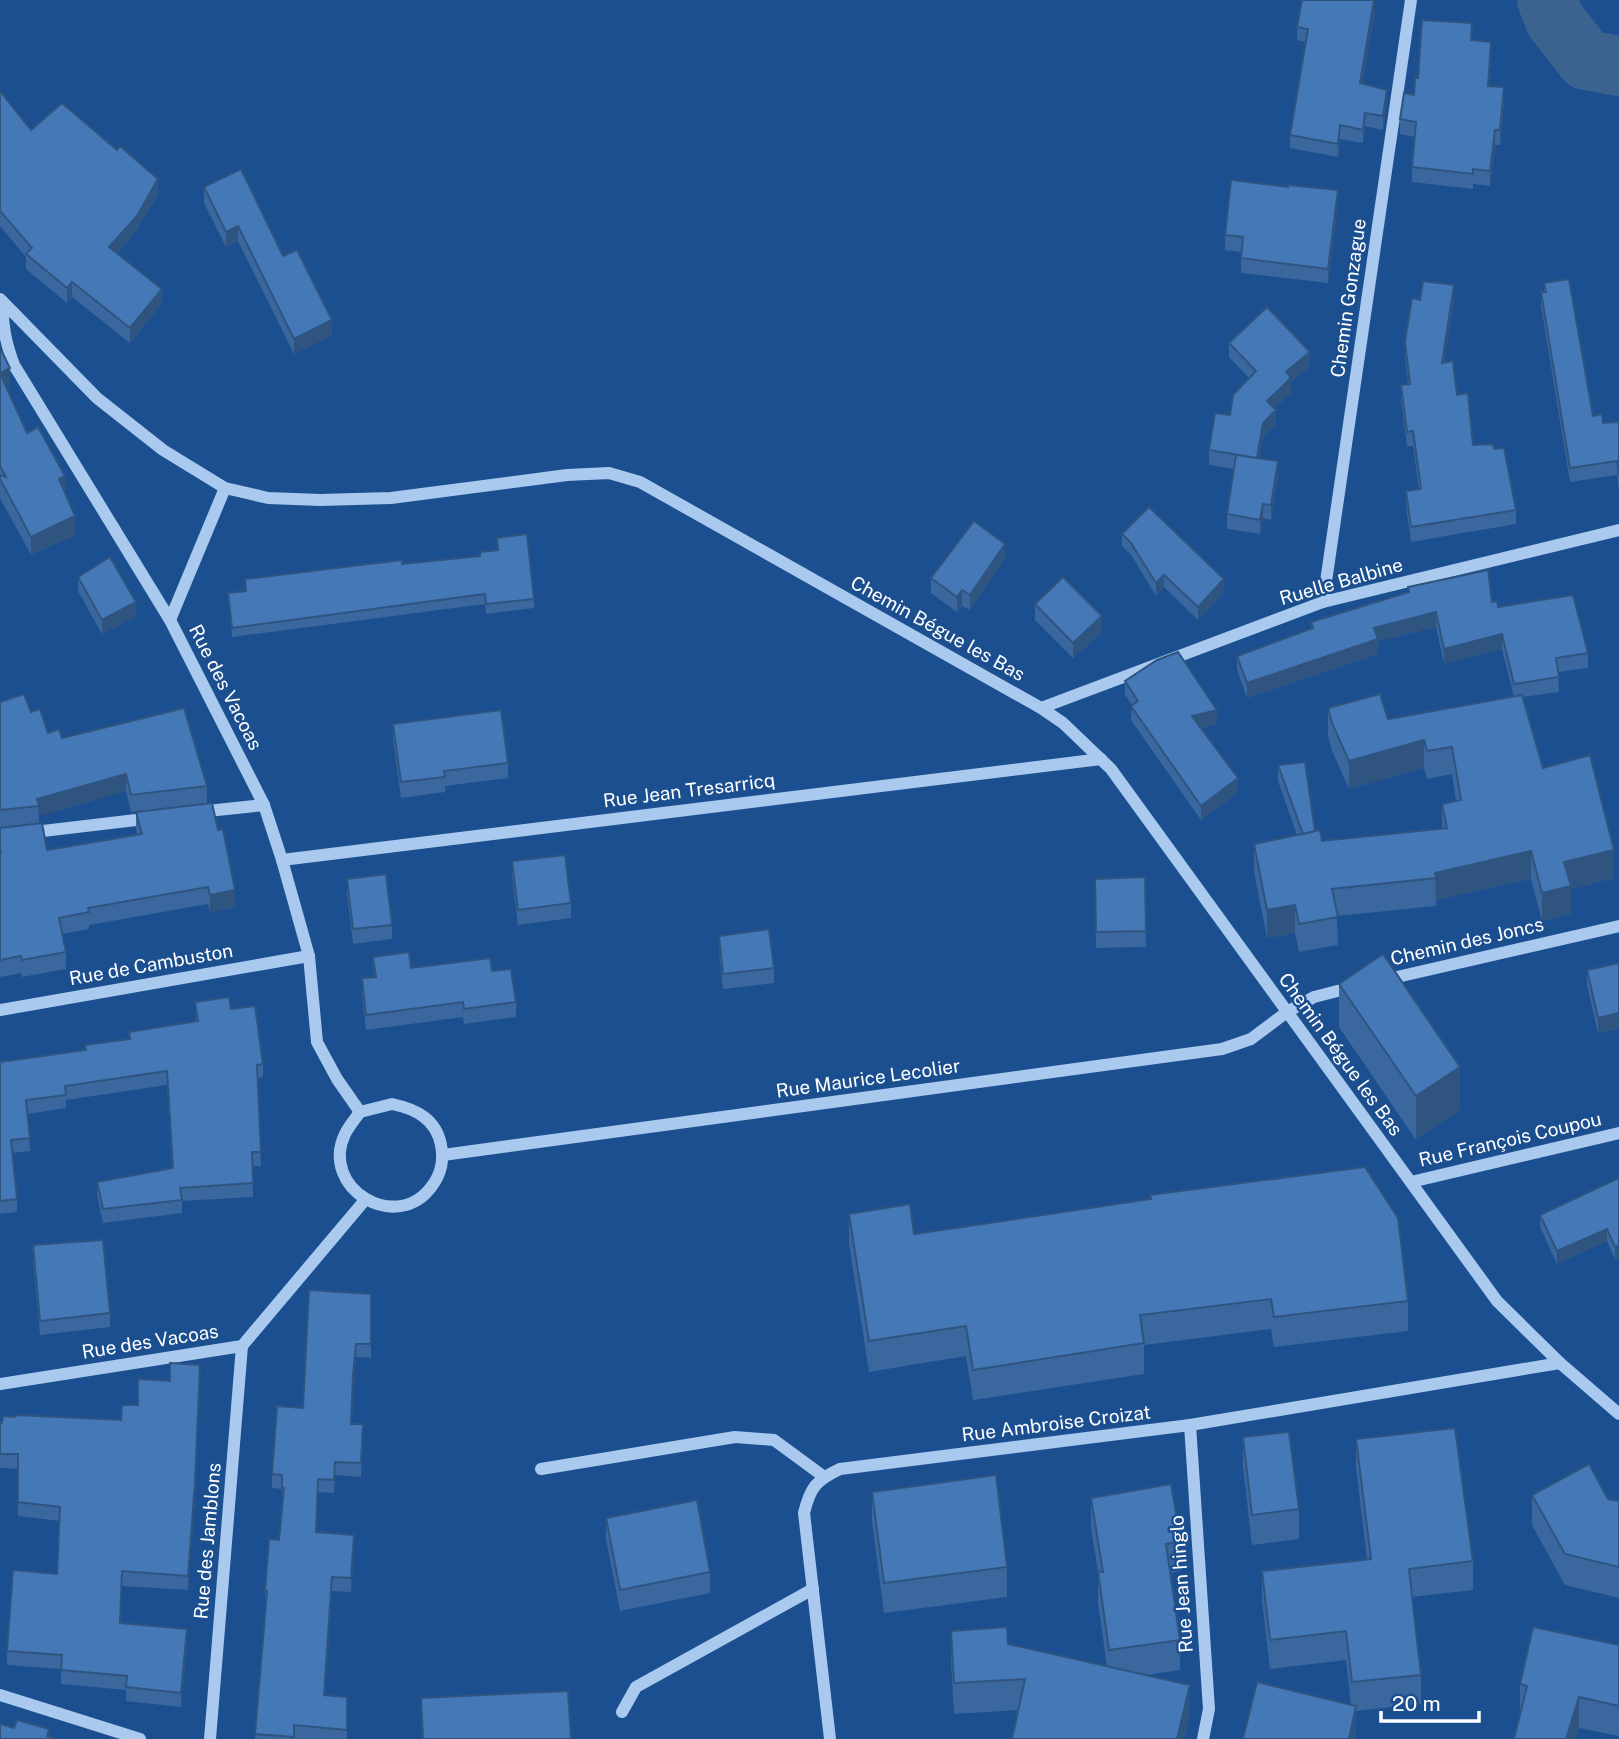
<svg xmlns="http://www.w3.org/2000/svg" width="1619" height="1739" font-family="'Public Sans',sans-serif">
<style>
.lines{fill:none;stroke-linecap:round;stroke-linejoin:round}
.river{stroke:#3c6290;stroke-width:60}
.minor{stroke:#a9c9ee;stroke-width:12}
.wall{fill:#3a679d}
.shaded-wall{fill:#305480}
.building{fill:#4478b7;stroke:#305480;stroke-width:2}
.labels{text-anchor:middle;stroke-width:5;stroke-linejoin:round;paint-order:stroke}
.street-label{font-size:19px;fill:#fff;stroke:#1b4f8f}
</style>
<rect width="100%" height="100%" fill="#1b4f8f"/>
<g class="lines">
<!-- river -->
<polyline class="river" points="1547,0 1555,20 1586,60 1619,66"/>
<!-- minor -->
<g class="minor">
<polyline points="0,299 97,398 163,450 225,488 268,498 320,500 391,498 567,475 609,473 640,482 1041,708 1063,723 1111,769 1497,1301 1560,1363 1619,1414"/>
<path d="M3,303C2,326 6,343 14,365L170,620L264,805L282,860L309,956L317,1042L337,1079L360,1112"/>
<polyline points="1323,602 1411,0"/>
<polyline points="170,620 225,488"/>
<polyline points="1041,708 1323,602 1619,530"/>
<polyline points="198,812 264,805"/>
<polyline points="0,836 153,818"/>
<polyline points="282,860 1101,759"/>
<polyline points="1384,980 1619,926"/>
<polyline points="0,1010 309,956"/>
<path d="M392,1104C416,1109 436,1119 441,1145C444,1160 441,1174 432,1186C397,1235 319,1188 345,1134C349,1126 355,1119 360,1112Z"/>
<polyline points="443,1155 1222,1049 1251,1039 1287,1012 1314,997 1353,987"/>
<polyline points="1411,1182 1619,1133"/>
<polyline points="0,1384 242,1346 365,1200"/>
<polyline points="1190,1425 1209,1709 1203,1739"/>
<polyline points="541,1469 735,1437 774,1440 823,1476"/>
<polyline points="0,1695 140,1739"/>
<polyline points="622,1712 636,1687 813,1589"/>
<polyline points="210,1739 242,1346"/>
<path d="M830,1739L804,1513C810,1488 816,1480 840,1469L1190,1425L1560,1363"/>
</g>
</g>
<!-- wall -->
<g class="wall">
<polygon points="1375,13 1362,84 1387,103 1383,130 1365,126 1363,143 1340,139 1338,157 1290,148 1290,135 1305,42 1297,40 1297,27"/>
<polygon points="1472,40 1491,57 1489,86 1504,102 1500,145 1495,145 1490,186 1473,184 1473,189 1412,182 1412,167 1415,137 1400,134 1400,119 1414,95 1418,78"/>
<polygon points="0,91 31,130 158,194 137,230 117,253 162,303 130,343 72,297 67,303 26,269 26,257 0,226"/>
<polygon points="204,187 332,335 294,354 238,241 226,247 204,203"/>
<polygon points="1338,205 1328,283 1241,273 1241,252 1225,250 1225,235"/>
<polygon points="1544,283 1593,416 1603,423 1619,422 1619,491 1617,475 1570,482 1541,306 1541,292 1544,292"/>
<polygon points="1420,300 1454,300 1444,362 1457,395 1473,445 1494,449 1516,510 1516,524 1411,542 1406,506 1406,491 1419,489 1413,446 1407,446 1401,400 1401,385 1408,384 1405,356 1405,341"/>
<polygon points="1229,343 1310,366 1291,382 1291,393 1274,408 1276,424 1263,437 1259,458 1278,475 1271,520 1263,518 1260,534 1227,529 1227,514 1234,469 1209,465 1209,450 1230,415 1249,378 1229,357"/>
<polygon points="0,348 10,387 7,388 27,433 65,493 75,535 31,555 0,498"/>
<polygon points="1122,534 1224,592 1198,620 1164,587 1156,596 1131,555 1122,546"/>
<polygon points="497,538 534,599 534,608 486,614 485,604 232,637 228,593 245,591 245,579 402,564 480,556 497,550"/>
<polygon points="1005,559 970,610 962,606 957,612 931,593 931,578"/>
<polygon points="78,577 136,616 102,634 78,591"/>
<polygon points="1408,587 1492,602 1498,607 1588,653 1588,668 1558,672 1559,692 1523,697 1543,768 1614,878 1571,889 1571,914 1542,921 1531,879 1436,900 1436,906 1337,916 1338,945 1299,952 1295,933 1267,938 1254,872 1254,844 1297,835 1278,781 1278,765 1315,831 1322,841 1442,828 1442,804 1456,801 1452,774 1427,779 1424,768 1349,789 1332,751 1328,736 1328,708 1388,719 1514,697 1502,649 1444,664 1436,627 1378,641 1378,654 1247,698 1237,670 1237,656 1311,629 1311,622 1408,592"/>
<polygon points="1035,604 1102,632 1073,658 1035,620"/>
<polygon points="1125,681 1217,724 1201,728 1238,792 1201,820 1131,720 1132,705 1125,695"/>
<polygon points="0,702 31,712 48,733 207,786 207,803 131,812 126,791 39,816 39,823 0,827"/>
<polygon points="393,724 508,763 508,778 445,786 445,792 401,798 393,739"/>
<polygon points="136,812 235,907 210,913 208,904 89,925 89,929 62,934 66,952 66,969 22,977 21,973 0,977 0,828 47,850 137,834 136,829"/>
<polygon points="512,861 571,903 571,918 518,925 512,876"/>
<polygon points="1145,877 1146,947 1096,948 1095,879"/>
<polygon points="347,879 392,925 392,939 353,944 347,894"/>
<polygon points="719,936 774,968 774,983 723,989 719,950"/>
<polygon points="373,957 411,968 492,971 516,1002 516,1017 464,1024 463,1017 366,1030 362,993 362,978 374,977"/>
<polygon points="1619,963 1619,1029 1598,1033 1587,985 1587,970"/>
<polygon points="1339,984 1460,1110 1416,1140 1339,1027"/>
<polygon points="195,1002 231,1009 263,1064 263,1077 257,1078 261,1166 252,1166 253,1197 182,1201 182,1213 103,1223 97,1195 97,1182 172,1168 167,1085 66,1100 66,1108 28,1114 30,1151 12,1153 17,1199 17,1212 0,1214 0,1062 85,1050 85,1045 129,1039 129,1032 196,1021"/>
<polygon points="1619,1178 1619,1258 1615,1260 1607,1241 1557,1264 1540,1227 1540,1215"/>
<polygon points="849,1214 914,1234 1408,1301 1408,1331 1274,1347 1271,1329 1144,1345 1144,1374 973,1400 966,1356 869,1372 849,1244"/>
<polygon points="33,1245 110,1313 110,1327 40,1335 33,1260"/>
<polygon points="371,1294 371,1358 356,1357 353,1389 351,1424 363,1438 361,1477 335,1475 334,1493 318,1492 316,1532 354,1548 351,1592 332,1591 325,1696 347,1697 347,1739 255,1739 266,1604 265,1591 279,1540 283,1501 282,1501 282,1489 272,1488 272,1474 303,1408"/>
<polygon points="200,1379 195,1496 188,1590 122,1586 120,1623 187,1644 181,1707 126,1701 126,1690 61,1684 61,1669 7,1665 7,1651 57,1574 60,1521 18,1516 18,1469 0,1468 0,1423 121,1420 138,1405 170,1381"/>
<polygon points="1243,1437 1299,1509 1299,1539 1252,1545 1243,1467"/>
<polygon points="1356,1439 1473,1561 1473,1590 1412,1597 1421,1675 1421,1704 1356,1711 1356,1739 1243,1739 1351,1705 1346,1660 1270,1669 1262,1600 1262,1571 1367,1559 1356,1468"/>
<polygon points="872,1492 1007,1567 1007,1597 884,1613 872,1522"/>
<polygon points="1532,1495 1619,1501 1619,1598 1565,1585 1532,1525"/>
<polygon points="1091,1498 1181,1541 1181,1571 1171,1573 1180,1640 1180,1670 1146,1675 1190,1716 1184,1739 1012,1739 1018,1710 954,1714 951,1661 951,1631 1107,1667 1098,1603 1098,1572 1091,1528"/>
<polygon points="606,1518 710,1572 710,1593 620,1611 606,1539"/>
<polygon points="1619,1645 1619,1736 1579,1728 1576,1739 1514,1739 1520,1714 1520,1684"/>
<polygon points="421,1698 571,1739 422,1739"/>
</g>
<!-- shaded-wall -->
<g class="shaded-wall">
<polygon points="1375,0 1375,13 1360,97 1360,83"/>
<polygon points="1504,87 1504,102 1500,145 1500,130"/>
<polygon points="1387,90 1387,103 1383,130 1383,116"/>
<polygon points="1365,113 1365,126 1363,143 1363,130"/>
<polygon points="1340,125 1340,139 1338,157 1338,144"/>
<polygon points="1495,130 1495,145 1490,186 1490,171"/>
<polygon points="158,179 158,194 137,230 109,262 109,247"/>
<polygon points="1338,190 1338,205 1328,283 1328,269"/>
<polygon points="238,226 238,241 226,247 226,232"/>
<polygon points="72,282 72,297 67,303 67,288"/>
<polygon points="1454,285 1454,300 1442,377 1442,363"/>
<polygon points="162,289 162,303 130,343 130,328"/>
<polygon points="332,320 332,335 294,354 294,339"/>
<polygon points="1310,352 1310,366 1291,382 1291,393 1267,416 1267,401 1286,372"/>
<polygon points="10,368 10,387 0,391 0,373"/>
<polygon points="1276,410 1276,424 1263,437 1257,472 1257,458 1263,423"/>
<polygon points="1278,461 1278,475 1271,520 1271,505"/>
<polygon points="65,476 65,494 59,479"/>
<polygon points="1263,504 1263,518 1260,534 1260,520"/>
<polygon points="75,516 75,535 31,555 31,537"/>
<polygon points="1005,544 1005,559 970,610 970,595"/>
<polygon points="1164,575 1164,587 1156,596 1156,583"/>
<polygon points="1224,579 1224,592 1198,620 1198,607"/>
<polygon points="962,590 962,606 957,612 957,597"/>
<polygon points="136,602 136,616 102,634 102,620"/>
<polygon points="1436,612 1436,627 1378,641 1378,654 1247,698 1247,683 1374,628"/>
<polygon points="1102,616 1102,632 1073,658 1073,643"/>
<polygon points="1502,634 1502,649 1444,664 1444,649"/>
<polygon points="1217,710 1217,724 1192,730 1192,716"/>
<polygon points="1424,740 1424,768 1349,789 1349,761"/>
<polygon points="126,774 126,791 39,816 37,799"/>
<polygon points="1238,778 1238,792 1201,820 1201,806"/>
<polygon points="1614,850 1614,878 1571,889 1571,914 1542,921 1542,893 1564,862"/>
<polygon points="1531,851 1531,879 1436,900 1435,873"/>
<polygon points="235,890 235,907 210,913 210,895"/>
<polygon points="1295,905 1295,933 1267,938 1267,910"/>
<polygon points="1619,1013 1619,1029 1598,1033 1598,1018"/>
<polygon points="1460,1067 1460,1110 1416,1140 1416,1096"/>
<polygon points="1607,1229 1607,1241 1557,1264 1557,1251"/>
<polygon points="1619,1245 1619,1258 1615,1260 1615,1247"/>
<polygon points="356,1344 356,1357 351,1437 353,1376"/>
<polygon points="200,1365 195,1496 188,1590 188,1576"/>
<polygon points="354,1535 354,1548 351,1592 351,1578"/>
<polygon points="332,1577 332,1591 324,1709 324,1695"/>
<polygon points="187,1629 187,1644 181,1707 181,1693"/>
<polygon points="1190,1685 1190,1716 1184,1739 1177,1739"/>
<polygon points="1579,1697 1579,1728 1576,1739 1566,1739"/>
<polygon points="1356,1706 1356,1739 1349,1739"/>
</g>
<!-- building -->
<g class="building">
<polygon points="1302,0 1374,0 1360,83 1387,90 1383,116 1365,113 1363,130 1340,125 1338,144 1290,135 1308,29 1297,27"/>
<polygon points="1422,20 1472,23 1471,40 1491,42 1488,86 1504,87 1500,130 1495,130 1490,171 1473,169 1473,174 1412,167 1416,122 1400,119 1404,93 1414,95 1415,78 1418,78"/>
<polygon points="0,91 31,130 62,103 117,150 120,146 158,179 137,216 109,247 162,289 130,328 72,282 67,288 26,254 32,248 0,211"/>
<polygon points="241,169 283,256 297,250 332,320 294,339 238,226 226,232 204,187"/>
<polygon points="1231,180 1288,187 1288,185 1338,190 1328,269 1241,258 1243,237 1225,235"/>
<polygon points="1569,279 1593,416 1602,414 1603,423 1619,422 1619,477 1617,461 1570,468 1541,292 1546,292 1544,283"/>
<polygon points="1423,281 1454,285 1442,363 1453,361 1457,395 1468,393 1473,445 1493,444 1494,449 1504,448 1516,510 1411,527 1406,491 1421,489 1413,431 1407,432 1401,385 1410,384 1405,341 1412,298 1420,300"/>
<polygon points="1267,307 1310,352 1286,372 1291,378 1267,401 1276,410 1263,423 1257,458 1209,450 1215,413 1230,415 1233,395 1256,371 1229,343"/>
<polygon points="0,348 10,368 0,373 27,433 38,427 65,476 59,479 75,516 31,537 0,479 0,475 6,477 0,466"/>
<polygon points="1236,455 1278,461 1271,505 1263,504 1260,520 1227,514"/>
<polygon points="1149,507 1224,579 1198,607 1164,575 1156,583 1131,543 1122,534"/>
<polygon points="974,521 1005,544 970,595 962,590 957,597 931,578"/>
<polygon points="527,534 534,599 486,604 485,594 232,628 228,593 246,591 245,579 402,560 402,564 480,556 480,552 498,550 497,538"/>
<polygon points="110,557 136,602 102,620 78,577"/>
<polygon points="1488,570 1492,602 1497,601 1498,607 1573,595 1588,653 1556,658 1559,677 1514,684 1502,634 1444,649 1436,612 1374,628 1378,639 1247,683 1237,656 1313,628 1311,622 1409,592 1408,587"/>
<polygon points="1063,577 1102,616 1073,643 1035,604"/>
<polygon points="1178,652 1217,710 1192,716 1238,778 1201,806 1131,706 1138,701 1125,681 1157,660"/>
<polygon points="24,694 31,712 40,709 48,733 59,729 62,738 184,708 207,786 131,795 126,774 37,799 39,806 0,810 0,702"/>
<polygon points="1380,694 1388,719 1522,695 1543,768 1590,755 1614,850 1564,862 1571,886 1542,893 1531,851 1435,873 1436,878 1332,889 1338,917 1299,924 1295,905 1267,910 1254,844 1320,830 1322,841 1447,828 1442,804 1461,800 1452,747 1427,751 1424,740 1349,761 1332,723 1328,708"/>
<polygon points="501,710 508,763 444,771 445,777 401,782 393,724"/>
<polygon points="1305,762 1315,831 1303,834 1278,765"/>
<polygon points="212,803 218,830 223,829 235,890 210,895 208,887 88,908 89,912 59,918 66,952 22,960 21,956 0,960 0,853 1,853 0,850 0,828 42,823 47,850 142,834 136,812"/>
<polygon points="565,855 571,903 518,910 512,861"/>
<polygon points="386,874 392,925 353,929 347,879"/>
<polygon points="1145,877 1146,931 1096,932 1095,879"/>
<polygon points="769,929 774,968 723,974 719,936"/>
<polygon points="409,952 411,968 490,958 492,971 511,969 516,1002 464,1009 463,1002 366,1015 362,978 376,977 373,957"/>
<polygon points="1383,954 1460,1067 1416,1096 1339,984"/>
<polygon points="1619,963 1619,1013 1598,1018 1587,970"/>
<polygon points="229,997 231,1009 255,1006 263,1064 257,1065 261,1152 252,1152 253,1183 180,1188 182,1200 103,1209 97,1182 173,1168 167,1071 65,1086 66,1095 26,1100 30,1138 11,1140 17,1199 0,1201 0,1062 86,1050 85,1045 130,1039 129,1032 198,1021 195,1002"/>
<polygon points="1365,1167 1398,1218 1408,1301 1274,1317 1271,1299 1140,1315 1144,1343 973,1370 966,1326 869,1341 849,1214 910,1204 914,1234 1151,1199 1150,1195"/>
<polygon points="1619,1178 1619,1245 1615,1247 1607,1229 1557,1251 1540,1215"/>
<polygon points="103,1240 110,1313 40,1321 33,1245"/>
<polygon points="309,1290 371,1294 371,1344 356,1344 353,1376 351,1424 363,1424 361,1463 335,1462 334,1480 318,1479 316,1532 354,1535 351,1578 332,1577 324,1695 347,1697 347,1730 294,1725 294,1737 255,1734 267,1591 265,1591 269,1539 279,1540 284,1488 282,1487 282,1475 272,1474 277,1406 303,1408"/>
<polygon points="170,1363 200,1365 195,1482 188,1576 122,1571 120,1623 187,1629 181,1693 126,1687 127,1676 61,1670 62,1655 7,1651 13,1570 57,1574 60,1507 18,1502 18,1454 0,1454 0,1423 2,1423 3,1416 15,1417 16,1415 121,1420 122,1405 138,1405 138,1379 170,1381"/>
<polygon points="1455,1428 1473,1561 1409,1569 1421,1675 1352,1682 1346,1631 1270,1640 1262,1571 1371,1559 1356,1439"/>
<polygon points="1289,1432 1299,1509 1252,1515 1243,1437"/>
<polygon points="1589,1464 1608,1499 1619,1501 1619,1567 1565,1554 1532,1495"/>
<polygon points="996,1475 1007,1567 884,1583 872,1492"/>
<polygon points="1171,1484 1181,1541 1166,1544 1180,1640 1109,1650 1098,1572 1103,1572 1091,1498"/>
<polygon points="697,1500 710,1572 620,1590 606,1518"/>
<polygon points="1007,1627 1008,1644 1190,1685 1177,1739 1012,1739 1025,1679 954,1683 951,1631"/>
<polygon points="1533,1627 1619,1645 1619,1706 1579,1697 1566,1739 1514,1739 1527,1686 1520,1684"/>
<polygon points="1257,1682 1356,1706 1349,1739 1243,1739"/>
<polygon points="568,1691 571,1739 423,1739 421,1698"/>
<polygon points="17,1720 49,1729 47,1736 57,1739 0,1739 0,1724 14,1728"/>
</g>
<g class="labels">
<!-- street labels -->
<g class="street-label">
<text transform="translate(1348 298) rotate(-82)" y="7">Chemin Gonzague</text>
<text transform="translate(1341 581) rotate(-16)" y="7">Ruelle Balbine</text>
<text transform="translate(938 628) rotate(29)" y="7">Chemin Bégue les Bas</text>
<text transform="translate(226 687) rotate(63)" y="7">Rue des Vacoas</text>
<text transform="translate(689 790) rotate(-7)" y="7">Rue Jean Tresarricq</text>
<text transform="translate(1467 941) rotate(-13)" y="7">Chemin des Joncs</text>
<text transform="translate(151 964) rotate(-10)" y="7">Rue de Cambuston</text>
<text transform="translate(1341 1054) rotate(54)" y="7">Chemin Bégue les Bas</text>
<text transform="translate(868 1078) rotate(-8)" y="7">Rue Maurice Lecolier</text>
<text transform="translate(1510 1139) rotate(-13)" y="7">Rue François Coupou</text>
<text transform="translate(150 1341) rotate(-9)" y="7">Rue des Vacoas</text>
<text transform="translate(1056 1423) rotate(-7)" y="7">Rue Ambroise Croizat</text>
<text transform="translate(207 1541) rotate(-85)" y="7">Rue des Jamblons</text>
<text transform="translate(1181 1584) rotate(-94)" y="7">Rue Jean hinglo</text>
</g>
</g>
<!-- scale -->
<path d="M1381 1711v10h98v-10" fill="none" stroke="#ffffff" stroke-width="3.5"/>
<text x="1392" y="1711" font-size="21" fill="#ffffff" stroke="#1b4f8f" stroke-width="5" paint-order="stroke">20 m</text>
</svg>
